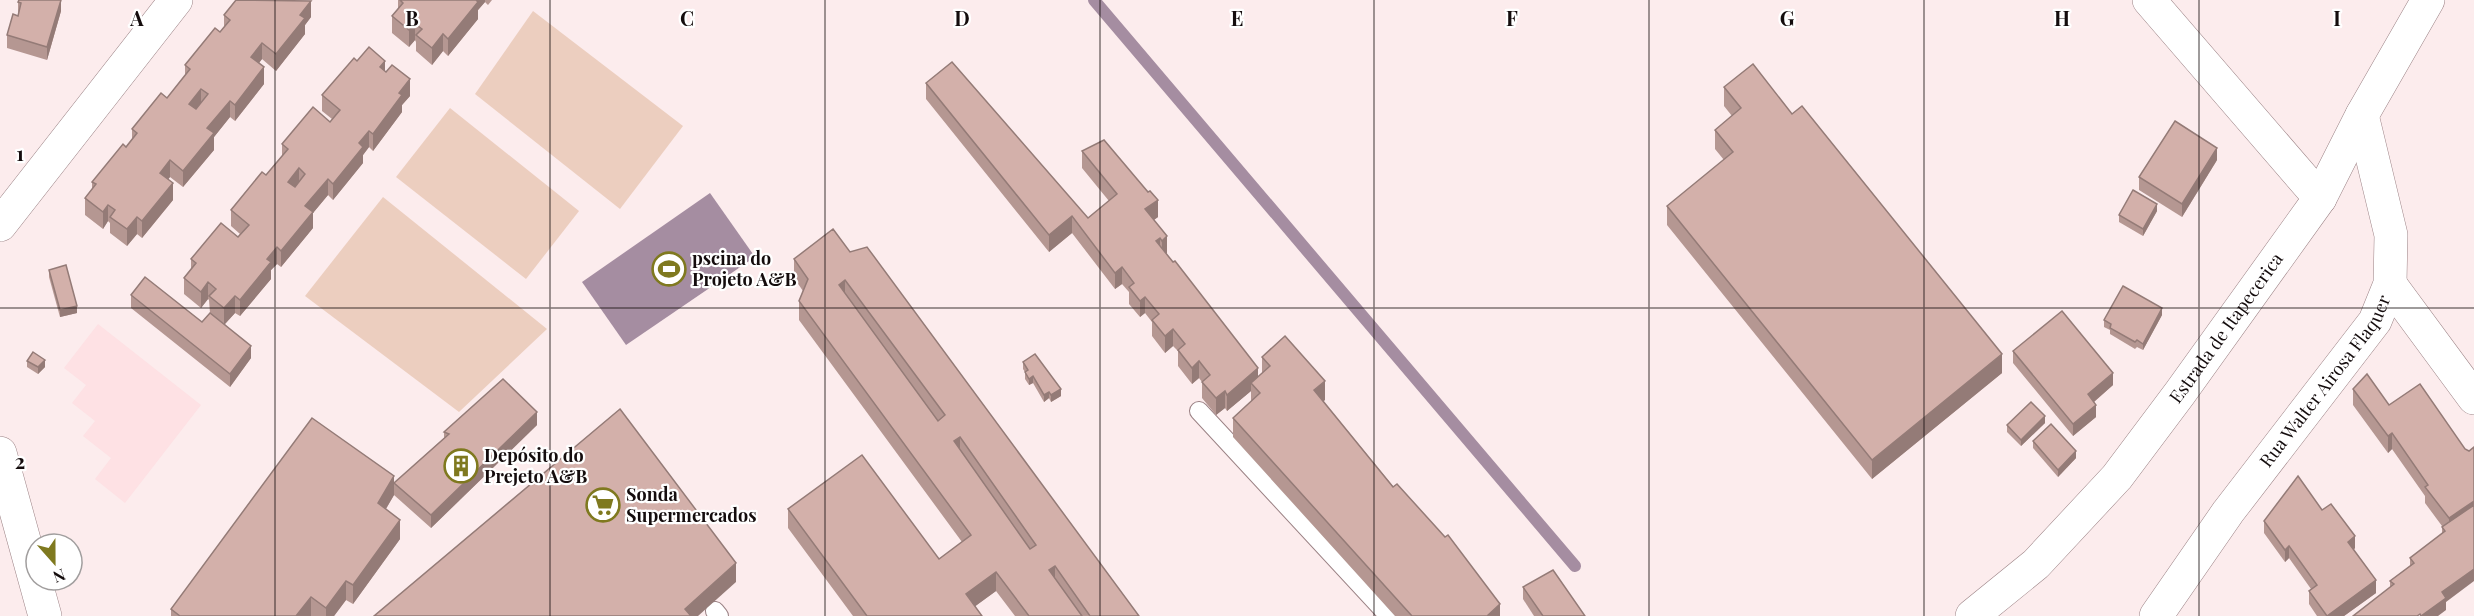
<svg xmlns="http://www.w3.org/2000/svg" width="2474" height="616" font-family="'Playfair Display',serif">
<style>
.built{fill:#fee1e4}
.green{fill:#eccebf}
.water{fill:#a58da1}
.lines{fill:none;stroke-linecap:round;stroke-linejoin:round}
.stream{stroke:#a58da1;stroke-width:12}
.service-casing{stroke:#9b8285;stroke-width:20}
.minor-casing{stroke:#9b8285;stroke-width:34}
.primary-casing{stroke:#9b8285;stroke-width:34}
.service{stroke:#fff;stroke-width:18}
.minor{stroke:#fff;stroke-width:33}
.primary{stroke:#fff;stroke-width:33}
.wall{fill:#b59792}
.shaded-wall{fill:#947b77}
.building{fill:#d3b0aa;stroke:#947b77;stroke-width:1.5;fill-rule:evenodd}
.grid{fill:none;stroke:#140c0d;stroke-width:1.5;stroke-opacity:0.55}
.labels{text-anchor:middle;stroke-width:4.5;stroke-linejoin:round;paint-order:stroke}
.poi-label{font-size:18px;font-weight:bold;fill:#140c0d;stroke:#fff;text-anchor:start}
.street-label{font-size:18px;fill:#140c0d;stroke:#fff}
.grid-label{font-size:20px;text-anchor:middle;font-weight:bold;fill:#140c0d;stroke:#fff;stroke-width:4.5;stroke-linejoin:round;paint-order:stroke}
</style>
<rect width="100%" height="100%" fill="#fceced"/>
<!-- built -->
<polygon class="built" points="98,324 201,405 125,503 95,479 111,458 83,436 95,421 72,403 86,385 64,368"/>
<!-- green -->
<g class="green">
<polygon points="533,11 683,126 620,209 475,94"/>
<polygon points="450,108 579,211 526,279 396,177"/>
<polygon points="383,197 547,329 459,412 305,296"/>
</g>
<!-- water -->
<polygon class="water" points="710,193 755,257 626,345 582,282"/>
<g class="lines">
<!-- stream -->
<polyline class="stream" points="1094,0 1575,566"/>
<defs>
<g id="service">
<polyline points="1199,411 1389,616"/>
<polyline points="715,611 719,616"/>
</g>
<g id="minor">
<polyline points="2149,0 2320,198"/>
<polyline points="0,225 176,0"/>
<polyline points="2390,284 2474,398"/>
<polyline points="0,453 45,616"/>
<path id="s1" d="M2156,616L2228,512L2375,321L2390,284L2391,235L2362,115"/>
</g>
<g id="primary">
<path id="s2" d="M1972,616L2036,564L2117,477L2180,393L2320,198L2362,115L2428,0"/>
</g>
</defs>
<!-- service casing -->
<use href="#service" class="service-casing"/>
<!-- minor casing -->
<use href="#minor" class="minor-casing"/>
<!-- primary casing -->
<use href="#primary" class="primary-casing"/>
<!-- service -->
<use href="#service" class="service"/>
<!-- minor -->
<use href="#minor" class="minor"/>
<!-- primary -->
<use href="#primary" class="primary"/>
</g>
<!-- wall -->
<g class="wall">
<polygon points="61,0 61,11 47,60 7,48 7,35 18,16 18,2"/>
<polygon points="398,0 492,0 488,5 485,2 478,10 478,19 448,56 443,51 432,65 416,51 416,42 415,40 409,47 392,33 392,16 398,9"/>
<polygon points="224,15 311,17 305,25 305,34 276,71 262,59 259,63 264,84 235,121 230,117 214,137 214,150 183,187 170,177 168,179 173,200 142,238 137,234 127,246 110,233 110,223 108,221 103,229 85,215 85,198 92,189 92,182 126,147 132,140 132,129 167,98 185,75 185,65 224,28"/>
<polygon points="357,61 385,72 410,96 402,105 402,112 373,151 369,147 363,155 363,163 333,200 328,195 313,213 313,228 281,267 277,264 271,270 271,279 240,316 235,313 225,324 251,358 230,387 131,308 131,295 202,322 210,313 209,300 208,299 201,308 184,294 184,278 191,269 191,259 238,237 240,234 231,226 231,210 266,175 282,156 282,144 330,122 332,119 322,111 322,95"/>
<polygon points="926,83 1088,218 1109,201 1082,168 1082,151 1158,217 1154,220 1167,253 1166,254 1258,377 1262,373 1262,357 1325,400 1323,401 1500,616 1395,616 1233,437 1233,418 1251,402 1251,391 1227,411 1225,408 1216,415 1202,398 1202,382 1199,378 1192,384 1178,366 1178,351 1173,346 1165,353 1152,336 1152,322 1145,313 1140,317 1129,304 1129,292 1122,284 1115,289 1072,233 1049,252 926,99"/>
<polygon points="1724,87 2002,373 1872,479 1667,225 1667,206 1724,160 1715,149 1715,130 1732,116 1724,106"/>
<polygon points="2217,160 2182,217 2139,190 2139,177"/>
<polygon points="2157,211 2143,236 2119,222 2119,215"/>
<polygon points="850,252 1139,616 1015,616 996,591 975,606 982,616 853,616 788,528 788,509 939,559 962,542 799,320 799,301 803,291 794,278 794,259"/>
<polygon points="49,270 77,313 60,317 49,277"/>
<polygon points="2162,315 2143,350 2137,347 2135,349 2110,334 2110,330 2104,327 2104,320"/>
<polygon points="2013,351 2113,385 2094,402 2096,417 2073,436 2013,363"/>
<polygon points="27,361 45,367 38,374 27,367"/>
<polygon points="1023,362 1061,396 1051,402 1049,398 1044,402 1033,383 1029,385 1025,379 1025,372 1023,369"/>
<polygon points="2353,389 2389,405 2465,449 2446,602 2446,610 2390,587 2390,581 2410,566 2410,558 2442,534 2442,526 2425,503 2425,496 2392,449 2388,453 2353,405"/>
<polygon points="2045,423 2021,446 2007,432 2007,425"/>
<polygon points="537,425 431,528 394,495 386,509 400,539 353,604 346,600 334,616 171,616 171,609 394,483 444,438 444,432"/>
<polygon points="2033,441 2076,458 2058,477 2033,448"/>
<polygon points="2322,510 2355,548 2354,550 2376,593 2344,616 2317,616 2309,604 2309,591 2311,589 2289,558 2285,562 2264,533 2264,521"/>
<polygon points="1523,587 1585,616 1534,616 1523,599"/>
</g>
<!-- shaded-wall -->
<g class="shaded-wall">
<polygon points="61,0 61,11 47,60 47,47"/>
<polygon points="474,0 485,0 485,2 478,10 478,19 448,56 448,39"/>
<polygon points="311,1 311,17 305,25 305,34 276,71 276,54 300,15"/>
<polygon points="415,24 415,40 409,47 409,30"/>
<polygon points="443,34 443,51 432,65 432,48"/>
<polygon points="262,43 262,59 251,73 251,57"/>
<polygon points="385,61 385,77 380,67"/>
<polygon points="264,67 264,84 235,121 235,105"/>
<polygon points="410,79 410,96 402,105 402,112 373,151 373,134 399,93"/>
<polygon points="201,89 201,105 189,120 189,104"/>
<polygon points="230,101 230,117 214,137 214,150 183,187 183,171 207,128"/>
<polygon points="369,131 369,147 363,155 363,163 333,200 333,184 359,143"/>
<polygon points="2217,148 2217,160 2182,217 2182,204"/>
<polygon points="170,160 170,177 160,190 160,173"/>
<polygon points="299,168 299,185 288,199 288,182"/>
<polygon points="328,179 328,195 313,213 313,228 281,267 281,251 305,206"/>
<polygon points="173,183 173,200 142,238 142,221"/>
<polygon points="1158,200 1158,217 1145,226 1145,209"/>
<polygon points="2157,204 2157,211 2143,236 2143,229"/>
<polygon points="108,205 108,221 103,229 103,212"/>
<polygon points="1072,216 1072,233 1049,252 1049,235"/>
<polygon points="137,217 137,234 127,246 127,229"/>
<polygon points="1167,236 1167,253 1162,257 1162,241"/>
<polygon points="1160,238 1160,254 1156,241"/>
<polygon points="277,247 277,264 271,270 271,279 240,316 240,300 267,259"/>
<polygon points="1122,267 1122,284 1115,289 1115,273"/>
<polygon points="845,280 845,299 839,285"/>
<polygon points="208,282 208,299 201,308 201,292"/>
<polygon points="235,296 235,313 224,325 224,308"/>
<polygon points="1145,297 1145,313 1140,317 1140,301"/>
<polygon points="77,306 77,313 60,317 60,310"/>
<polygon points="2162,308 2162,315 2143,350 2143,344"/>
<polygon points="1173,329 1173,346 1165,353 1165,336"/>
<polygon points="251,346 251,358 230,387 230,374"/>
<polygon points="2002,354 2002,373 1872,479 1872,460"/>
<polygon points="45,360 45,367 38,374 38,367"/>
<polygon points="1199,361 1199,378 1192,384 1192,368"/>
<polygon points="1258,368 1258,384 1251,383 1251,391 1227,411 1227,395"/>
<polygon points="2113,373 2113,385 2088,407 2088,394"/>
<polygon points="1033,376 1033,383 1029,385 1029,379"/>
<polygon points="1325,381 1325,400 1314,409 1314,390"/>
<polygon points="1061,389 1061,396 1051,402 1051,395"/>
<polygon points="1225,391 1225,408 1216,415 1216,398"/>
<polygon points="1049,392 1049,398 1044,402 1044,395"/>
<polygon points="2096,405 2096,417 2073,436 2073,424"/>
<polygon points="537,412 537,425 431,528 431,515"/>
<polygon points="2045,416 2045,423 2021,446 2021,440"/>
<polygon points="2392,433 2392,449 2388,453 2388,436"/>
<polygon points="960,437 960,456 954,441"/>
<polygon points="2076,451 2076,458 2058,477 2058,470"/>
<polygon points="394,476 394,495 378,522 378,503"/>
<polygon points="2474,501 2474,517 2449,535 2449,518"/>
<polygon points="400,520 400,539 353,604 353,585"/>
<polygon points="2355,536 2355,548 2348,554 2348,542"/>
<polygon points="2289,546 2289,558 2285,562 2285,550"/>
<polygon points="736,563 736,582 698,616 685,616 685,609"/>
<polygon points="1055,566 1055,585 1049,570"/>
<polygon points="2474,569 2474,581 2446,602 2446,610 2438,616 2421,616 2442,592"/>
<polygon points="996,572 996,591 966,613 966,594"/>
<polygon points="2376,580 2376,593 2344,616 2327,616"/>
<polygon points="346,581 346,600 334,616 326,616 326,608"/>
<polygon points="311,597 311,616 296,616"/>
<polygon points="1500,604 1500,616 1487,616"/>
</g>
<!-- building -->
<g class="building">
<polygon points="19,0 61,0 47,47 7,35 13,14 18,16 21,3 18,2"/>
<path d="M236,0L311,1L300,15L305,18L276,54L262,43L251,57L264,67L235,105L230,101L207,128L214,133L183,171L170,160L160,173L173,183L142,221L137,217L127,229L110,217L115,210L108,205L103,212L85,198L96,184L92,182L123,144L126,147L137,133L132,129L161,93L167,98L190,69L185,65L215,28L220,32L230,20L224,15ZM201,89L208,94L196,109L189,104Z"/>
<polygon points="400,0 476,0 478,2 448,39 443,34 432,48 416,35 422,29 415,24 409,30 392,16 403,3"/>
<path d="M369,47L385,61L380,67L386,72L392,65L410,79L399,93L402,95L373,134L369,131L359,143L363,147L333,184L328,179L305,206L313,212L281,251L277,247L267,259L271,262L240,300L235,296L224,308L209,296L216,289L208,282L201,292L184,278L196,263L191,259L221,223L238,237L249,225L231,210L262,172L266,175L288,149L282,144L313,107L330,122L340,110L322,95L354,58L357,61ZM299,168L305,174L295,187L288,182Z"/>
<polygon points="952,62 1088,218 1117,194 1082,151 1104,140 1148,192 1150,191 1158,200 1145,209 1167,236 1162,241 1160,238 1156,241 1173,262 1175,261 1258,368 1227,395 1225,391 1216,398 1202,382 1210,375 1199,361 1192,368 1178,350 1185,344 1173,329 1165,336 1152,320 1159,314 1145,297 1140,301 1129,287 1134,283 1122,267 1115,273 1072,216 1049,235 926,83"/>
<polygon points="1753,64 1792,114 1802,106 2002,354 1872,460 1667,206 1733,152 1715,130 1741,108 1724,87"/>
<polygon points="2175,121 2217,148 2182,204 2139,177"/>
<polygon points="2133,190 2157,204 2143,229 2119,215"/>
<path d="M833,229L850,252L867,247L1139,616H1090L1055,566L1049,570L1082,616H1029L996,572L966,594L982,616H867L788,509L862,455L939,559L971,535L799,301L808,279L794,259ZM845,280L945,415L938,421L839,285ZM960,437L1036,545L1030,549L954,441Z"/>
<polygon points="66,265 77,306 60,310 49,270"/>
<polygon points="145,277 202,322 210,313 251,346 230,374 131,295"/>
<polygon points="2123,286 2162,308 2143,344 2137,340 2135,342 2110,328 2111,324 2104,320"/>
<polygon points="2062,311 2113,373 2088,394 2096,405 2073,424 2013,351"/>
<polygon points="1285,336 1325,381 1314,390 1393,487 1397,484 1445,537 1448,535 1500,604 1487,616 1412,616 1233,418 1260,393 1251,383 1270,366 1262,357"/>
<polygon points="33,352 45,360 38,367 27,361"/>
<polygon points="1035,354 1061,389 1051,395 1049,392 1044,395 1033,376 1029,379 1025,372 1028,370 1023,362"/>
<polygon points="2367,374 2389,405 2420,384 2465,449 2469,451 2474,447 2474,501 2449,518 2425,487 2428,485 2392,433 2388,436 2353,389"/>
<polygon points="503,379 537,412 431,515 394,483 449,434 444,432"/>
<polygon points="2031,402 2045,416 2021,440 2007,425"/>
<polygon points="620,409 736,563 685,609 691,616 374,616"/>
<polygon points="312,418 394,476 378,503 400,520 353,585 346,581 326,608 311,597 296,616 180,616 171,609"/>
<polygon points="2051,424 2076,451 2058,470 2033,441"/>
<polygon points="2298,476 2322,510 2331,504 2355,536 2348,542 2376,580 2327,616 2309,591 2317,585 2289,546 2285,550 2264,521"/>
<polygon points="2474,505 2474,569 2442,592 2446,598 2421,616 2420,614 2417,616 2353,616 2394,584 2390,581 2414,563 2410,558 2445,531 2442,527"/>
<polygon points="1553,570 1585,616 1543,616 1523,587"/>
</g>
<!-- grid -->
<path class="grid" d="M275,0V616M550,0V616M825,0V616M1100,0V616M1374,0V616M1649,0V616M1924,0V616M2199,0V616M0,308H2474"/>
<!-- icons -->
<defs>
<symbol id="stadium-ring" viewBox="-11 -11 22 22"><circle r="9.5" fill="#fff" stroke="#7f791f" stroke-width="1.5"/><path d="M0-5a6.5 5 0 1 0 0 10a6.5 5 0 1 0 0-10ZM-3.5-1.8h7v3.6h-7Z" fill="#7f791f"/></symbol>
<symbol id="building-ring" viewBox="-11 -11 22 22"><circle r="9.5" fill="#fff" stroke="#7f791f" stroke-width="1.5"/><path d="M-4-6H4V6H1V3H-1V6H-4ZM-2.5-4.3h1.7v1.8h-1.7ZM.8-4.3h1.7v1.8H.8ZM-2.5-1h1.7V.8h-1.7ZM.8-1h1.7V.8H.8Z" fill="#7f791f"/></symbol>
<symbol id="supermarket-ring" viewBox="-11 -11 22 22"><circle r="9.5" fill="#fff" stroke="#7f791f" stroke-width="1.5"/><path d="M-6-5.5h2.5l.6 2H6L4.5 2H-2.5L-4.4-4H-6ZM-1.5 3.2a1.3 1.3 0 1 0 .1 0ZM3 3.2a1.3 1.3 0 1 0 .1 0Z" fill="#7f791f"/></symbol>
</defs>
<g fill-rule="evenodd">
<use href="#stadium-ring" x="650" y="250" width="38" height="38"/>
<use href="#building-ring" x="442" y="447" width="38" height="38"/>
<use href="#supermarket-ring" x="584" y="486" width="38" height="38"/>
</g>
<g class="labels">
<!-- poi labels -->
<g class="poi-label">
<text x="692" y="265">pscina do<tspan x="692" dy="21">Projeto A&amp;B</tspan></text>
<text x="484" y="462">Depósito do<tspan x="484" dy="21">Prejeto A&amp;B</tspan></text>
<text x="626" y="501">Sonda<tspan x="626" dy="21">Supermercados</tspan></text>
</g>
<!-- street labels -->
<g class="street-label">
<text dy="6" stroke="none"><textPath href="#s2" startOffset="386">Estrada de Itapecerica</textPath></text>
<text dy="6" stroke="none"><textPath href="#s1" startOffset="290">Rua Walter Airosa Flaquer</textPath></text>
</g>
</g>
<g class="grid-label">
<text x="137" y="26">A</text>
<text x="412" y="26">B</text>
<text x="687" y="26">C</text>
<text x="962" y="26">D</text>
<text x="1237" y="26">E</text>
<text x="1512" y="26">F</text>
<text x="1787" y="26">G</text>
<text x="2062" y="26">H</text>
<text x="2337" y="26">I</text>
<text x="20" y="161">1</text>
<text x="20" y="469">2</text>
</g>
<!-- north arrow -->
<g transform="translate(54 562) rotate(159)"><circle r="28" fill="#ffffff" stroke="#a19e9e" stroke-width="1.5"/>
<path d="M0-4.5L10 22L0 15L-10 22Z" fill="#7f791f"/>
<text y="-9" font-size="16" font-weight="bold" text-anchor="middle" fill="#140c0d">N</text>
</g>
</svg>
